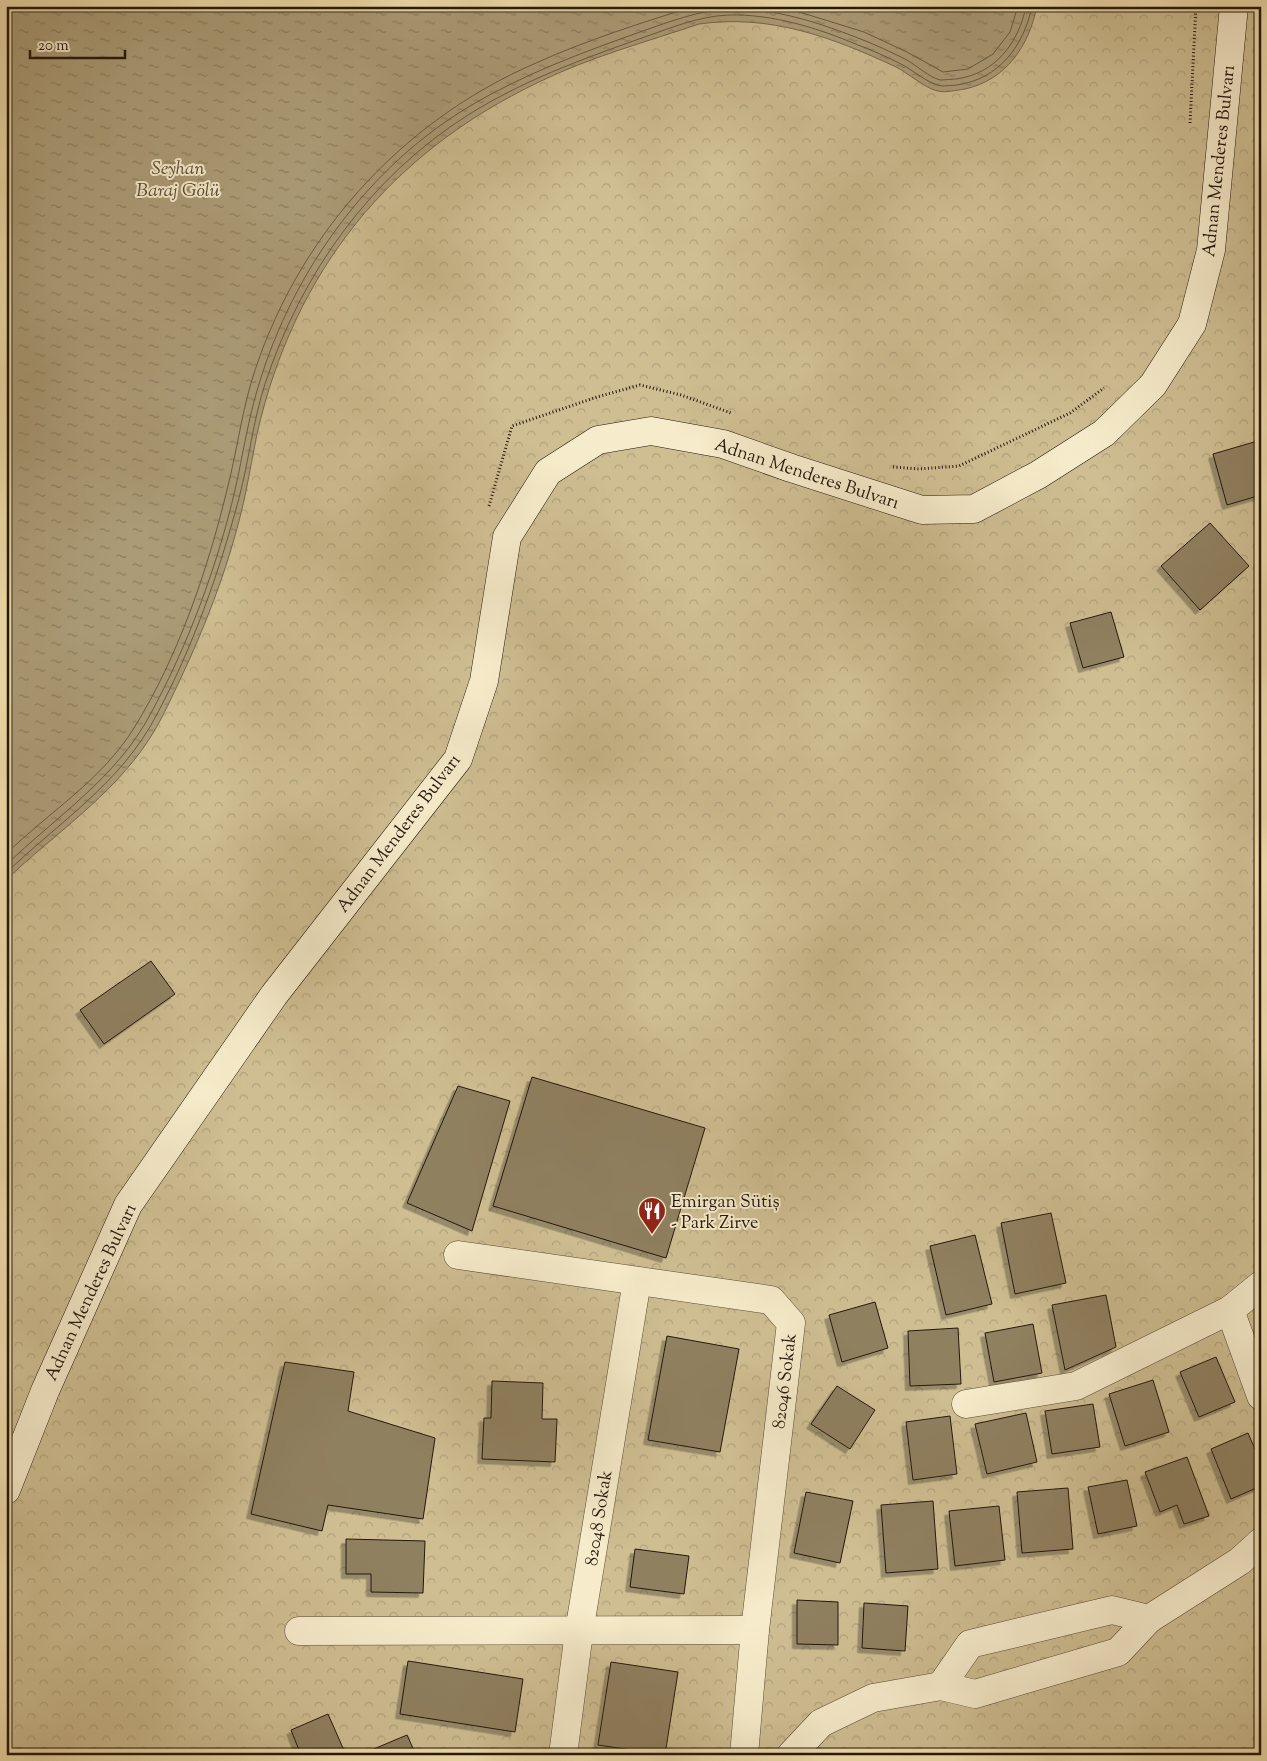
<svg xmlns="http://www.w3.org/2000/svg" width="1267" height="1761" font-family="'Sorts Mill Goudy',serif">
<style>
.park{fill:url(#park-crowns);stroke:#796a50}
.water{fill:url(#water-ripples);stroke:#75674d}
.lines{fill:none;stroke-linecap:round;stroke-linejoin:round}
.shore{stroke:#685a42;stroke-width:1}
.building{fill:#8f8061;stroke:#24170e;filter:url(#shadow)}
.street-casing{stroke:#574936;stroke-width:29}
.secondary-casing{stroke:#24170e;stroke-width:29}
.path{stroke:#24170e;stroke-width:3;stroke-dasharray:1 2.5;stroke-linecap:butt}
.street{stroke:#f6ebca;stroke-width:28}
.secondary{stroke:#f6ebca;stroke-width:28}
.labels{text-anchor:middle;stroke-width:4;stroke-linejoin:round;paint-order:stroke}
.street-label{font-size:18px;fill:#24170e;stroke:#f6ebca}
.poi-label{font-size:18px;fill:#24170e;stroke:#f6ebca;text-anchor:start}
.water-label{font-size:19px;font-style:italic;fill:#5a4c38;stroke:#f6ebca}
</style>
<defs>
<pattern id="park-crowns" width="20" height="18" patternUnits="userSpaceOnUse" patternTransform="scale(1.25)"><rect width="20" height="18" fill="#cebe92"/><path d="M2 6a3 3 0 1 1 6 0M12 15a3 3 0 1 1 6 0" fill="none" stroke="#b1a37d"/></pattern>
<pattern id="water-ripples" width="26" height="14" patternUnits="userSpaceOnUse" patternTransform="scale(1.25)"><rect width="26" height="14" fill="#ab9c77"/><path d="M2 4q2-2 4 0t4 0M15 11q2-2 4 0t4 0" fill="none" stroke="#8b7e60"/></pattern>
<filter id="shadow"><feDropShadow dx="-4.5" dy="4.5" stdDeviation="0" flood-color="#0004"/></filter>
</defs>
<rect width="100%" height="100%" fill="#f1e0ad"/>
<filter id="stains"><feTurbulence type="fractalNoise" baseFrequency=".004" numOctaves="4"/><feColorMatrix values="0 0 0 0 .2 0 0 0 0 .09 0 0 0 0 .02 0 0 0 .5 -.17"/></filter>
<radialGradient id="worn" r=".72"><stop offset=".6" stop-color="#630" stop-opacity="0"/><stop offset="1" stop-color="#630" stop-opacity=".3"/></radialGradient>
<!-- park -->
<rect class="park" x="6" y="6" width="1255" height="1749"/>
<!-- water -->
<path class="water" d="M6,6H1037C1029,46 1006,80 965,89C957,90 946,93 938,91C926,89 908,73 896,67C832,37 770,14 699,24C646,42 590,57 539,82C390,153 294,271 257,434C253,453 250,472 246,491C232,558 207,623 178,684C169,703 160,723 148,741C111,797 54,834 6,880Z"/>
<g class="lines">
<!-- shore -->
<g class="shore">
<polyline points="780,6 864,32 907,52 943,72 968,69 993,54 1010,32 1018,6"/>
<path d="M6,854C49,812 102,780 134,728C178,657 207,572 227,490C236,455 241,418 251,383C294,240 399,122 536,63C587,40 641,23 695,6"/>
<path d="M6,865C57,816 116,778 150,715C188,645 217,567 235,490C243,455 248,419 259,384C293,271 368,167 470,106C524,74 581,53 640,32C669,22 699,10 730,9C774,8 817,22 858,38C874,44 891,52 907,60C917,66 929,77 940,80C942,80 955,79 956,79C995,74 1019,43 1026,6"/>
<path d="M6,873C59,822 121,783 156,716C193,647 219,573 239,498C249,460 253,421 265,384C301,274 370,177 468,115C522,81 580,60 639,39C668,29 698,16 729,15C773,14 818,28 858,45C872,50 887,57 901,64C913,70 928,84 942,86C943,86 956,85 957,85C999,79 1024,46 1032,6"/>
</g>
</g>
<!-- building -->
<g class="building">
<polygon points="1261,440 1261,495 1227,505 1213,454"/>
<polygon points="1210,523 1249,566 1200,610 1161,566"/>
<polygon points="1111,612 1124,657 1083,668 1070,623"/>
<polygon points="151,961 175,994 104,1044 80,1010"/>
<polygon points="532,1077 705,1128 666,1258 493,1206"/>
<polygon points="458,1086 510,1101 472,1231 407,1203"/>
<polygon points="1051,1213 1066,1283 1015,1294 1001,1223"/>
<polygon points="975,1235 992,1304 946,1315 930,1246"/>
<polygon points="1106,1295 1116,1347 1065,1370 1052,1305"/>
<polygon points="875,1302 888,1348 842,1362 829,1315"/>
<polygon points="1033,1324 1042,1373 994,1382 985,1333"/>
<polygon points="958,1328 961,1384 910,1386 908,1331"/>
<polygon points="667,1336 739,1349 720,1452 648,1440"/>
<polygon points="1216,1357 1235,1402 1199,1417 1180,1372"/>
<polygon points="285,1362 354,1372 348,1411 435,1438 423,1519 328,1505 322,1531 251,1514"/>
<polygon points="1153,1380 1169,1432 1125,1446 1109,1394"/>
<polygon points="492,1381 543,1383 542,1419 557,1419 555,1462 482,1459 484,1418 491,1418"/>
<polygon points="837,1386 875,1410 850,1449 811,1424"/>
<polygon points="1093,1404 1100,1447 1052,1454 1045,1411"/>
<polygon points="1026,1413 1037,1462 987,1474 975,1424"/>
<polygon points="950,1416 957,1474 913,1480 906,1422"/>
<polygon points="1248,1433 1261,1463 1261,1486 1231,1499 1211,1449"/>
<polygon points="1187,1457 1209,1516 1184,1524 1177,1505 1160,1512 1145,1472"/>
<polygon points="1127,1480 1137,1526 1098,1534 1088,1487"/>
<polygon points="1068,1488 1073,1549 1022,1553 1017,1492"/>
<polygon points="806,1492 853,1501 840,1563 794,1553"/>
<polygon points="933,1501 938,1569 886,1573 881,1505"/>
<polygon points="999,1506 1005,1560 955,1566 949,1511"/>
<polygon points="346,1539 425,1541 423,1593 371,1592 371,1574 346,1574"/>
<polygon points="635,1549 689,1556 684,1594 630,1587"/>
<polygon points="797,1600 838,1602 838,1645 797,1644"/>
<polygon points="864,1603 908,1606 905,1651 862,1648"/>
<polygon points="408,1661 523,1679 515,1732 400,1714"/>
<polygon points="611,1662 678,1672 665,1755 598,1745"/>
<polygon points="328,1714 346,1755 301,1755 291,1730"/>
<polygon points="407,1735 416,1755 371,1755 369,1751"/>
</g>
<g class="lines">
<defs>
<g id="street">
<polyline points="458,1255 771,1300 791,1323 755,1630 744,1755"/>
<polyline points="1230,1310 1261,1396"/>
<polyline points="966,1404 1076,1386 1230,1310 1261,1285"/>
<polyline points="299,1631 755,1630"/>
<polyline points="941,1686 970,1644 1112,1610 1149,1619"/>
<polyline points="563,1755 579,1632 637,1281"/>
<polyline points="791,1755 821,1723 873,1698 941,1686 975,1694 1118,1652 1149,1619 1240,1561 1261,1542"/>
</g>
<polyline id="secondary" points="6,1490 45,1391 128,1205 274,995 458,759 484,681 507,537 548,472 598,440 651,431 723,444 791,468 922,510 974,509 1038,475 1104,433 1153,385 1192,324 1211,250 1234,6"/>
</defs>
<!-- street casing -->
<use href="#street" class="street-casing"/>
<!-- secondary casing -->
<use href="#secondary" class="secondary-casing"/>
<!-- path -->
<g class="path">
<polyline points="1190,123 1196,6"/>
<polyline points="893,467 919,469 959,466 1070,413 1104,388"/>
<polyline points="489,506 512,426 597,397 640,385 681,395 731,413"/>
</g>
<!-- street -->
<use href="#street" class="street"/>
<!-- secondary -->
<use href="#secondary" class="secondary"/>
</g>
<!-- icons -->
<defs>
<symbol id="restaurant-pin" viewBox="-11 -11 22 30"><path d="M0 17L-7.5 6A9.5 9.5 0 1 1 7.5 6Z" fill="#8f2418" stroke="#f6ebca"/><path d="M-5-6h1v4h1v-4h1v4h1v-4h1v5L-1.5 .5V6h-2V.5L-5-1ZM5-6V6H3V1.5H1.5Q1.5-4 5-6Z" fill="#fff"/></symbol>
</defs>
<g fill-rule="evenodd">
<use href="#restaurant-pin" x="636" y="1195" width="32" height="43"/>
</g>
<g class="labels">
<!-- street labels -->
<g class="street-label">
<text transform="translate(1218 161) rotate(-84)" y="6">Adnan Menderes Bulvarı</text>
<text transform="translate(807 473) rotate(18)" y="6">Adnan Menderes Bulvarı</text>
<text transform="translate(398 833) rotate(-53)" y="6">Adnan Menderes Bulvarı</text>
<text transform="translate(90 1292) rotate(-65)" y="6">Adnan Menderes Bulvarı</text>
<text transform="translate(784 1381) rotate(-83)" y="6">82046 Sokak</text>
<text transform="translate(598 1518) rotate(-81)" y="6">82048 Sokak</text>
</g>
<!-- poi labels -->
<g class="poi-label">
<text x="671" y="1207">Emirgan Sütiş<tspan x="671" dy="21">- Park Zirve</tspan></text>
</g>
<!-- water labels -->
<g class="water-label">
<text x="178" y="174">Seyhan<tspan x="178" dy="22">Baraj Gölü</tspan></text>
</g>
</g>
<!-- margin -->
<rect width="1267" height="1761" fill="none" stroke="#f1e0ad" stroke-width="25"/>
<rect x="8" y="8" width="1252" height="1746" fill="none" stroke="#24170e" stroke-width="2.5"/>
<rect x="12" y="12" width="1242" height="1736" fill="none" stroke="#24170e"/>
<!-- scale -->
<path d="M30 50v8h95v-8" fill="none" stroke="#24170e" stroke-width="2.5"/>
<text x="38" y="50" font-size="15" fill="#24170e" stroke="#f6ebca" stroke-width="4" paint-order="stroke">20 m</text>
<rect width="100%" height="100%" filter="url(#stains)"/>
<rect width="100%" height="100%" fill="url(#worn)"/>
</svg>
